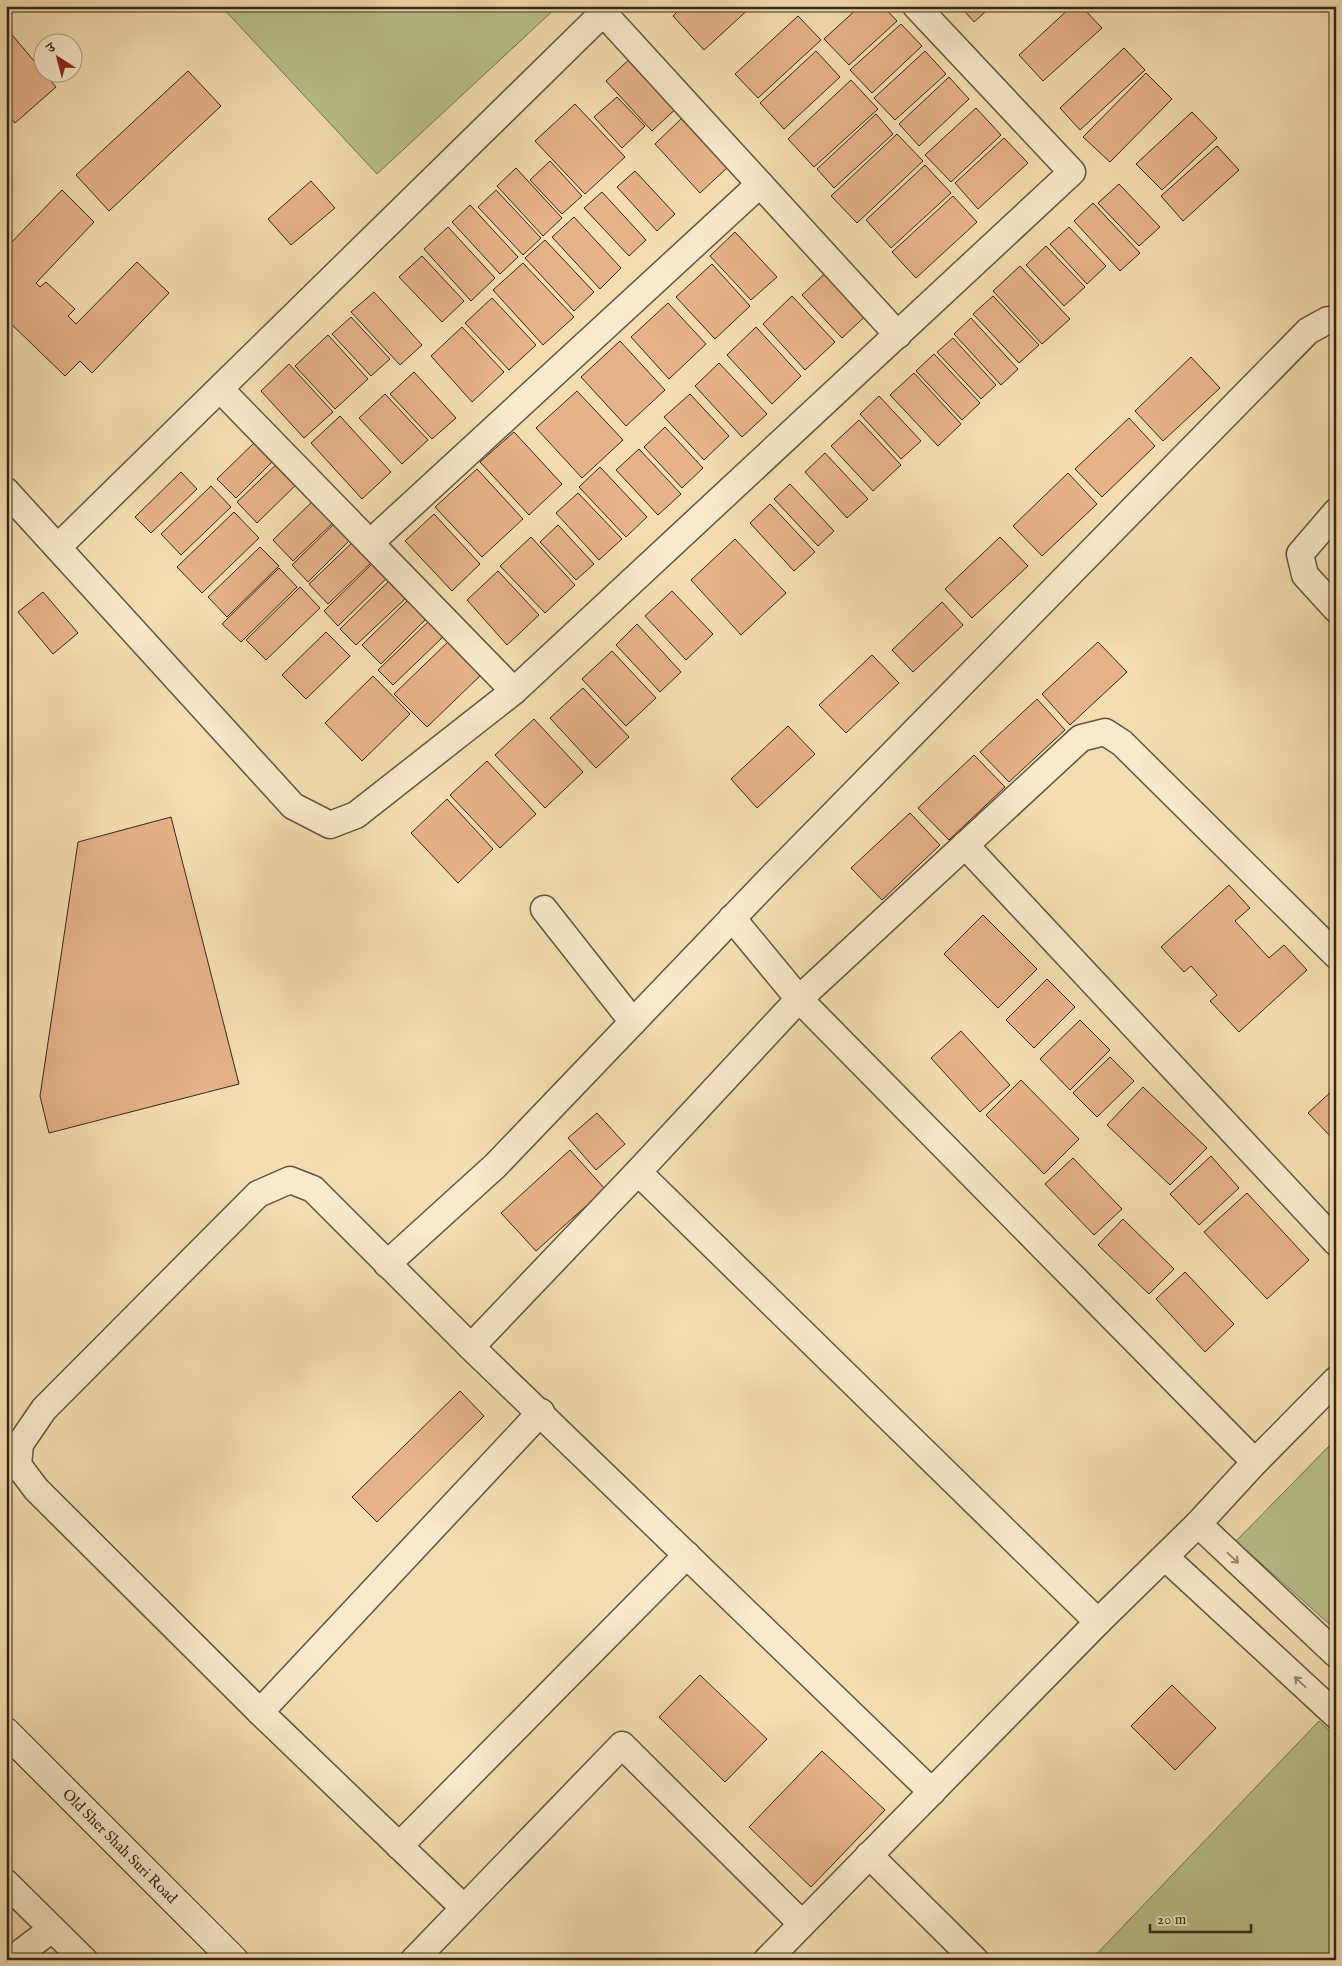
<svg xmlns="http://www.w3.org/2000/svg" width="1342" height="1966" font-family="'IM FELL English','Noto Serif Devanagari',serif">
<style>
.green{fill:#bac18c;stroke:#767455}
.building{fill:#e6b289;stroke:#32281e}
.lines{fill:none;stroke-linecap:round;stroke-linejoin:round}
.street-casing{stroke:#625643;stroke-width:29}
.secondary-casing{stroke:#32281e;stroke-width:30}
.street{stroke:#f8eacc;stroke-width:26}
.secondary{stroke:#f8eacc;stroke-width:28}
.oneway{stroke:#958975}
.labels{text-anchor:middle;stroke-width:4.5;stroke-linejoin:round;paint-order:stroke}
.street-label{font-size:15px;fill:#32281e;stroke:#f8eacc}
</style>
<rect width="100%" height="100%" fill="#f4deb1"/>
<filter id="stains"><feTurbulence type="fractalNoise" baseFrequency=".004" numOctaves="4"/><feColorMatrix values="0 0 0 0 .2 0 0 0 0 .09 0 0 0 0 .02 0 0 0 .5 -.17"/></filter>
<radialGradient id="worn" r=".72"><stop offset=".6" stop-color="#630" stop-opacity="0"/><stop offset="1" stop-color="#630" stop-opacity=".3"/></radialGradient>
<!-- green -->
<g class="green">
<polygon points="221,6 558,6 377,174"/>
<polygon points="1336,1439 1336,1630 1236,1541"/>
<polygon points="1319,1721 1336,1737 1336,1960 1091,1960"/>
</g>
<!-- building -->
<g class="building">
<polygon points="683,6 752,6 704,50 673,16"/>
<polygon points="860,6 883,6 897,21 849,65 824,39"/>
<polygon points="960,6 992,6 974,22"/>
<polygon points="1072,6 1081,6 1102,28 1043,81 1019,55"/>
<polygon points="798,16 821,40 758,98 735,74"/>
<polygon points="901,24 922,46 872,93 850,70"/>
<polygon points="8,30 56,87 15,123 6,113 6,31"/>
<polygon points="1124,48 1145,70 1080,130 1060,108"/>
<polygon points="816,51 840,77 784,129 760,103"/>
<polygon points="925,51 946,74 895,120 874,98"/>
<polygon points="635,54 681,104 652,131 606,81"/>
<polygon points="188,71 221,106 109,211 76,175"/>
<polygon points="1146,73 1172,99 1110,162 1083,137"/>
<polygon points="949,77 969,99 919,146 899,124"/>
<polygon points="851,80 878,109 814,167 788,139"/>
<polygon points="617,97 645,126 622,148 594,117"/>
<polygon points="575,104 625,157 585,194 535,141"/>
<polygon points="976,108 1001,135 951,182 925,155"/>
<polygon points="1192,112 1217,138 1162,190 1136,164"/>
<polygon points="876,114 893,134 834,188 817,169"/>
<polygon points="682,118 728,167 700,193 655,144"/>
<polygon points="897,134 923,161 857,223 831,196"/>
<polygon points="1004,138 1028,163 978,209 955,183"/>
<polygon points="1217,146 1239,170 1183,221 1161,196"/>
<polygon points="550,161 582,196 562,214 530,180"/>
<polygon points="925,165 951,193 891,248 866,220"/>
<polygon points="516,168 562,218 543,236 497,186"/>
<polygon points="635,171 675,214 657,231 617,187"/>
<polygon points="311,181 335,208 291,245 268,219"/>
<polygon points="1119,184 1160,227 1139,246 1098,203"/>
<polygon points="62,190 94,222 36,283 40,287 46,282 75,309 68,316 76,324 137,262 169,293 92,373 80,361 65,376 6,319 6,248"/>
<polygon points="496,190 541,238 523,255 478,207"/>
<polygon points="602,192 646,240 629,256 584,208"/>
<polygon points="953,196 977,222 916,278 892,252"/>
<polygon points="1093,203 1140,253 1120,271 1074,221"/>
<polygon points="470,205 518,257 500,274 452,222"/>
<polygon points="574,217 621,268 600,289 552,237"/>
<polygon points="448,227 495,278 471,301 424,249"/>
<polygon points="1069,227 1106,266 1087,284 1050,244"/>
<polygon points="735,232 777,277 751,300 710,256"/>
<polygon points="545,240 594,292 574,311 525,258"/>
<polygon points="1046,246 1085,287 1064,306 1026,265"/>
<polygon points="422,256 464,301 442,322 399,277"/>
<polygon points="523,263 574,317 543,345 493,290"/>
<polygon points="712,264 750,306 715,339 676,297"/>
<polygon points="833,266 873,309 842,338 802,295"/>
<polygon points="1020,266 1070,319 1042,344 993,291"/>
<polygon points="374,292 422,345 400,365 351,312"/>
<polygon points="792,296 835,342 805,370 763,324"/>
<polygon points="993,296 1039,345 1019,363 973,314"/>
<polygon points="492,298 536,345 509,370 465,323"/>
<polygon points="668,303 706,344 669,379 631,337"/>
<polygon points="351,317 390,359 371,376 332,334"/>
<polygon points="971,318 1018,369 1001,385 954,334"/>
<polygon points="462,327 504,372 472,402 431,356"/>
<polygon points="756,327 801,376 772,404 727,355"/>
<polygon points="328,335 368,379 335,409 295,366"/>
<polygon points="953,338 996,385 981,399 937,352"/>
<polygon points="620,341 665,390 626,426 581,377"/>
<polygon points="934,354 980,403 962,420 916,371"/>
<polygon points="1191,357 1220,388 1163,441 1135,411"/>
<polygon points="719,363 767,414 742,437 695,386"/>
<polygon points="289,364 333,412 304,438 261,391"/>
<polygon points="414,372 456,418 432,439 390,394"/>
<polygon points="914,373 961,424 938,446 890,395"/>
<polygon points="577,391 623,440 582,478 536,428"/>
<polygon points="385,394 428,440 402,464 359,418"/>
<polygon points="690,394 729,436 704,460 664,417"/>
<polygon points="879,396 921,441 901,459 860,414"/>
<polygon points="340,416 391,472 362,499 311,443"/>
<polygon points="1129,418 1155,446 1102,497 1075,469"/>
<polygon points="859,420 901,465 873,491 831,446"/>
<polygon points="665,427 703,468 682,488 644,447"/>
<polygon points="514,432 562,484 529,515 480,462"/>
<polygon points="259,438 277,457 236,498 217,479"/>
<polygon points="639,449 681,494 658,515 616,470"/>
<polygon points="825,453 868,499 847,518 805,472"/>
<polygon points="281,460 301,480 257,523 237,502"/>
<polygon points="600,467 647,517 626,537 579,487"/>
<polygon points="477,469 523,519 482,557 435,507"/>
<polygon points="181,472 197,489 151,533 135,517"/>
<polygon points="1068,473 1097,504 1042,556 1013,526"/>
<polygon points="790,484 834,531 818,546 774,499"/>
<polygon points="211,486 231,507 181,555 161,534"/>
<polygon points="578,493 622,539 599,560 556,513"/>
<polygon points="319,495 340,516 293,561 273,540"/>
<polygon points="770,504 815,552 794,571 750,523"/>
<polygon points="234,512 259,538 202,593 177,567"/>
<polygon points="434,514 480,564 452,591 405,541"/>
<polygon points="338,520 354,536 308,582 292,565"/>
<polygon points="558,525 594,564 576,580 540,542"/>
<polygon points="531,537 575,585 545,613 500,566"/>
<polygon points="1000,537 1028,566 972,618 945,589"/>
<polygon points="735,539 786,593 741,635 691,580"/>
<polygon points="355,540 374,560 328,604 309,584"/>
<polygon points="260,547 279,566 227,617 208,597"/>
<polygon points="374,562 388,577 338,626 324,611"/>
<polygon points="279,568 297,587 241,642 222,624"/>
<polygon points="498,571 539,615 507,645 467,600"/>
<polygon points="390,580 407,597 356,645 340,629"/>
<polygon points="300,587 320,608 266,660 246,640"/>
<polygon points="672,591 713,634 686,660 645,616"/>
<polygon points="43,592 78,633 53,654 18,612"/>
<polygon points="409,599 427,618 381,664 362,645"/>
<polygon points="942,602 963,625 913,672 892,650"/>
<polygon points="429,621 444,636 393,685 378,670"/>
<polygon points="637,624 681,672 660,692 616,645"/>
<polygon points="326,632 350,656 306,699 282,675"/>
<polygon points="450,640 483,673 427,727 394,694"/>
<polygon points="1098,642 1127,672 1070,725 1042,694"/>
<polygon points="612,651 656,698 626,726 582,679"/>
<polygon points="872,655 899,683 846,733 819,705"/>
<polygon points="373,676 410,714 362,761 325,723"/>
<polygon points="583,688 629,737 596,768 550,718"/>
<polygon points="1037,699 1065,730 1009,782 980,752"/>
<polygon points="534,719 583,772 545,808 495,755"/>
<polygon points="788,726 815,754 757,808 731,779"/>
<polygon points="974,755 1005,787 949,840 918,808"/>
<polygon points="487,761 536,814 500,848 450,795"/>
<polygon points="447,799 493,849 458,883 411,833"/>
<polygon points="910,813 940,845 882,900 851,868"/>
<polygon points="171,817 239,1084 49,1133 40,1096 78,842"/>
<polygon points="1229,885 1250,908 1235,921 1269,958 1284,945 1307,970 1239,1032 1210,1001 1217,995 1191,966 1184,972 1161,947"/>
<polygon points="983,915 1037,969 998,1008 944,954"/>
<polygon points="1047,979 1075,1007 1034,1048 1006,1020"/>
<polygon points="1080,1020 1110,1050 1070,1090 1040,1059"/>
<polygon points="961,1031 1010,1085 980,1112 931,1058"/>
<polygon points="1110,1057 1134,1081 1097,1117 1073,1093"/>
<polygon points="1021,1080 1079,1139 1044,1174 986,1115"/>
<polygon points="1143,1087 1207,1148 1170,1185 1107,1125"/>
<polygon points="1336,1087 1336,1139 1334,1140 1308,1113"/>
<polygon points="597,1113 625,1144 596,1170 568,1138"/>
<polygon points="570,1150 605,1189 536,1251 501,1213"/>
<polygon points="1211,1156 1239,1188 1199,1225 1170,1194"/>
<polygon points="1073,1158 1122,1209 1094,1235 1045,1184"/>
<polygon points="1247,1193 1309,1260 1267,1299 1204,1232"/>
<polygon points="1123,1219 1174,1269 1149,1294 1098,1245"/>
<polygon points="1185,1272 1234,1324 1205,1352 1156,1299"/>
<polygon points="460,1391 484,1416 377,1522 352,1497"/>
<polygon points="700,1675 767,1739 725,1782 659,1717"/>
<polygon points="1172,1685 1216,1728 1175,1770 1131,1726"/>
<polygon points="822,1751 885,1810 811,1887 749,1827"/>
</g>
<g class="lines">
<defs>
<g id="street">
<polyline points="597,6 898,335"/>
<polyline points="220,389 514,691"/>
<polyline points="6,491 293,806 330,825 356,815 514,691 1072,172 916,6"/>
<polyline points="1336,512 1300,554 1305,575 1336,609"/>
<polyline points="370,543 760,184"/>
<polyline points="58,547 603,13"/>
<polyline points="965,845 1336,1242"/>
<polyline points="544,909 633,1022"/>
<polyline points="638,1172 1098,1622"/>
<polyline points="387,1264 495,1166 770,879 1308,331 1328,320 1336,322"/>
<polyline points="471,1347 638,1172 799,999 732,918"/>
<polyline points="1255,1462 799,999 1081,738 1105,732 1122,743 1336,955"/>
<polyline points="1198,1524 1336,1654"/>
<polyline points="1165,1557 1336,1715"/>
<polyline points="260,1712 541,1412"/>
<polyline points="399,1846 687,1555"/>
<polyline points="869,1855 975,1960"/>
<polyline points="6,1883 84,1960"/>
<polyline points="464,1908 260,1712 36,1489 18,1465 20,1444 44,1409 258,1194 290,1180 313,1189 471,1347 932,1792"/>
<polyline points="11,1960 52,1929"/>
<polyline points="414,1960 622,1745 802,1924"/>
<polyline points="767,1960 1098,1622 1198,1524 1255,1462 1336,1380"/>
</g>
<polyline id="secondary" points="6,1732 234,1960"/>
</defs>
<!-- street casing -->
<use href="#street" class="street-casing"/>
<!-- secondary casing -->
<use href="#secondary" class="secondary-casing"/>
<!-- street -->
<use href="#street" class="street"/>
<!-- secondary -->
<use href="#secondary" class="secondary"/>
</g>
<!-- one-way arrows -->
<defs><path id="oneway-shaft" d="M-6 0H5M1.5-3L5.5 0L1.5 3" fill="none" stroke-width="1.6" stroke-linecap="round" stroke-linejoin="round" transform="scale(1.25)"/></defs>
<g class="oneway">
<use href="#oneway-shaft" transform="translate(1233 1558) rotate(43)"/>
<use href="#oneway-shaft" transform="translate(1300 1682) rotate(-137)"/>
</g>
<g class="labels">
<!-- street labels -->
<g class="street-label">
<text transform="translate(120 1846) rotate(45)" y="5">Old Sher Shah Suri Road</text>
</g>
</g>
<!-- margin -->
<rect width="1342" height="1966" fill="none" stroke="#f4deb1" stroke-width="25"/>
<rect x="8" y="8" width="1327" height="1951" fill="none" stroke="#32281e" stroke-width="2.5"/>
<rect x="12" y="12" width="1317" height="1941" fill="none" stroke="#32281e"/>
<!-- north arrow -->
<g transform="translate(58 58) rotate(324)"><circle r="24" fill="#f8eacc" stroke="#a99c86"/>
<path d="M0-4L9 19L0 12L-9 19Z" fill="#8f2418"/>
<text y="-8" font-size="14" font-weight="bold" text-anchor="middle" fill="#32281e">उ</text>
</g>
<!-- scale -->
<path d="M1150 1924v8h101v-8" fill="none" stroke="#32281e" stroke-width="2.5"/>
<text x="1157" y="1924" font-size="15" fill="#32281e" stroke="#f8eacc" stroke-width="4" paint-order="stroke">20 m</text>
<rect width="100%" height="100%" filter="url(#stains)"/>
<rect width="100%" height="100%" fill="url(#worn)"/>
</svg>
